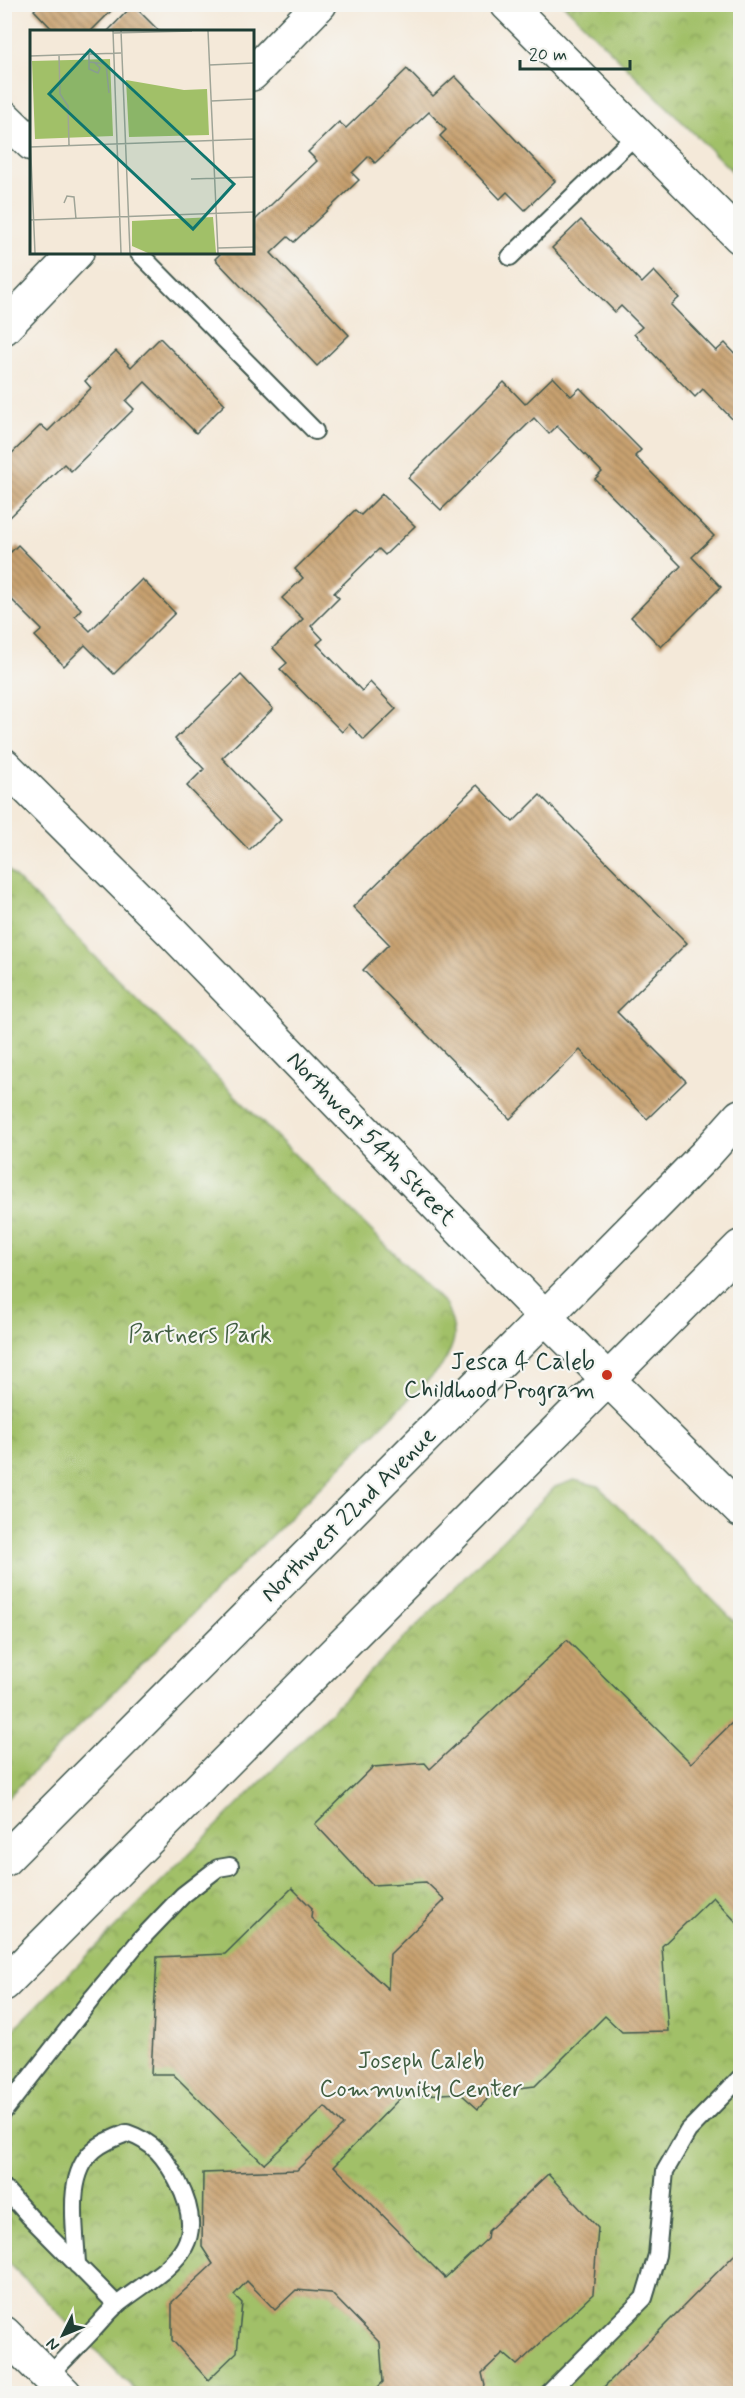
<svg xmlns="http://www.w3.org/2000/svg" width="745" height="2398" font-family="Mynerve,sans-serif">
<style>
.park{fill:url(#park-crowns);stroke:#607e4e;stroke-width:1.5}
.building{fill:url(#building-back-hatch)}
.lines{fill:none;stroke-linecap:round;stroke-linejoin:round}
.lane-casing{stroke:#3f574d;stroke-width:20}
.street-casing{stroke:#3f574d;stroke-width:36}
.secondary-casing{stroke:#3f574d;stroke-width:36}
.lane{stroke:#fff;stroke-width:16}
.street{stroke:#fff;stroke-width:33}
.secondary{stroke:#fff;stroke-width:33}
.poi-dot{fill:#c8321e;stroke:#f6f6f2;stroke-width:2}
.labels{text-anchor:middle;stroke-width:4.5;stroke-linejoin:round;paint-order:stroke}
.street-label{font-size:24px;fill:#1f3d34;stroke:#f6f6f2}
.park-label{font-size:24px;fill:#405e41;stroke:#f6f6f2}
.poi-label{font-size:24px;fill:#1f3d34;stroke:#f6f6f2;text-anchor:end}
.inset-road{fill:none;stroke:#9fa497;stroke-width:1.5}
.view{fill:#0f766e;fill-opacity:0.15;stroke:#0f766e;stroke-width:3}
.inset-edge{fill:none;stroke:#1f3d34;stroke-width:3}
</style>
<defs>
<pattern id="park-crowns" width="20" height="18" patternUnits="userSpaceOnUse" patternTransform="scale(1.5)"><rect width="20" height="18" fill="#a1c068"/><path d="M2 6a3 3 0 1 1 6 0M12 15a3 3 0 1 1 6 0" fill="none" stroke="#839d56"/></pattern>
<pattern id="building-back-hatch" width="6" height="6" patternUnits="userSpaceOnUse" patternTransform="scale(1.5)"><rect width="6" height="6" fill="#c8a170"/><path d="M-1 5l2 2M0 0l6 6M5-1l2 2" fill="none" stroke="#a2845d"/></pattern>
</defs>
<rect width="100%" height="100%" fill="#f6f6f2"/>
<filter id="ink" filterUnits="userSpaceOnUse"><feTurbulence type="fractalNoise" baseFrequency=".0167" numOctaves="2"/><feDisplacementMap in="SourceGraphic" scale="12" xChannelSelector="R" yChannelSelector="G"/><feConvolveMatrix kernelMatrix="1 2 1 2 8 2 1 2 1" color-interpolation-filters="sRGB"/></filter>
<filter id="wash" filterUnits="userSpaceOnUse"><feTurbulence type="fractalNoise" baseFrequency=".008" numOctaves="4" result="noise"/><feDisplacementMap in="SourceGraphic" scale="24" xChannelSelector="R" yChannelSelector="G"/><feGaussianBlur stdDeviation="1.35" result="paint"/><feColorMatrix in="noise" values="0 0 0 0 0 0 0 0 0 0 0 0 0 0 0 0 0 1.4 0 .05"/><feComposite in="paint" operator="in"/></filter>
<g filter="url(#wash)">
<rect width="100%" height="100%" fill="#f4e9d9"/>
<!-- park -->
<g class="park">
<polygon points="564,5 740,5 740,179"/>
<path d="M5,867L446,1305C458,1333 457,1342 441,1367L5,1800Z"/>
<polygon points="574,1480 598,1486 740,1627 740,2393 138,2393 5,2259 5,2038 555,1487"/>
</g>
<g id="blocks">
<!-- building -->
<g class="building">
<polygon points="40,4 118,4 90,32 51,32 53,30 34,10"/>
<polygon points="133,5 160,32 107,32"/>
<polygon points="407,69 433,96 455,76 555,181 525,210 507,192 500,199 440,136 446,130 429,112 375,163 369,156 352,173 359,180 294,242 288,237 271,253 349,335 317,366 215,259 222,252 252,252 252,223 317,161 308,152 339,122 346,128"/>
<polygon points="581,220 642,283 654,271 679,298 671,305 716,351 725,343 740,359 740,427 703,389 695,397 634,334 642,327 621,306 615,312 552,248"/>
<polygon points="160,338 225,404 196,433 145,382 126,401 134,409 71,471 64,464 4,523 4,461 41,425 48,431 91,388 85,381 116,351 131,367"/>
<polygon points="553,377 571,396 580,388 641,450 635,456 714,536 692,557 721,587 661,647 631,617 681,566 595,479 602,472 557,426 549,434 534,418 441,510 408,478 504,382 525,404"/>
<polygon points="382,494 415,526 385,555 379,549 334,593 339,598 311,626 323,639 317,644 362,691 370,682 396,709 364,740 349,724 342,732 280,669 287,663 273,648 303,619 282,598 303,578 295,569 355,510 361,515"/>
<polygon points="4,545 11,552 18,545 81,609 75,616 90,631 142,579 175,613 114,674 85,645 64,666 35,636 42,630 4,592"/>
<polygon points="241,675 273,709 222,758 281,819 249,850 187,786 204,769 175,739"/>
<polygon points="477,785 513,822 540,795 687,943 617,1012 686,1081 647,1119 580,1050 510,1119 363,970 389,944 353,907"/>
<polygon points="567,1640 691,1763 740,1715 740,1926 713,1897 662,1946 668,2031 622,2032 605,2016 535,2086 495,2091 478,2109 460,2093 402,2096 334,2166 445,2278 487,2239 488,2231 548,2174 598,2228 593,2294 517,2365 503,2353 482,2373 485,2386 477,2394 371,2394 383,2382 380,2343 331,2293 296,2290 275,2310 247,2281 234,2295 242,2303 237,2352 208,2380 172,2340 172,2302 213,2264 202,2247 203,2173 297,2170 343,2125 325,2107 264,2164 173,2074 151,2074 157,1957 225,1954 292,1888 312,1908 311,1918 388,1989 390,1954 445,1900 426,1882 372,1885 315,1824 373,1767 425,1763 430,1769"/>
<polygon points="740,2249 740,2394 597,2394"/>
</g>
</g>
</g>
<g filter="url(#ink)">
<use href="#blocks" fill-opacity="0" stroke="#3f574d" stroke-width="1.5"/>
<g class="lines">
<defs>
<g id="lane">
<polyline points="138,252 315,431"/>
<polyline points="510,257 637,134"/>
<polyline points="4,2111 93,1997 140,1940 183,1895 218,1868 230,1866"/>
<polyline points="4,2188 30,2217 117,2305"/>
<path d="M48,2377C63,2361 78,2346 93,2330C101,2322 109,2311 118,2304C164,2268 214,2251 178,2182C165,2157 154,2142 127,2133C116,2137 103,2142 94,2150C64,2176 76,2229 77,2265"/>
<polyline points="548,2394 644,2298 657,2255 665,2171 688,2131 740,2078"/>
</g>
<g id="street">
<polyline points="507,4 740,237"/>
<polyline points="252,74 320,4"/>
<polyline points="4,117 32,144"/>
<polyline points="4,328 77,252"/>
<polyline points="4,2333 65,2394"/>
</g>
<g id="secondary">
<polyline points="4,765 172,932 545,1317 740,1510"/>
<polyline points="4,1860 545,1317 706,1154 740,1116"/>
<polyline points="4,1984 740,1247"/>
</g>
</defs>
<!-- lane casing -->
<use href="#lane" class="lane-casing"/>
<!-- street casing -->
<use href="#street" class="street-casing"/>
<!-- secondary casing -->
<use href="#secondary" class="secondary-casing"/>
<!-- lane -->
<use href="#lane" class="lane"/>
<!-- street -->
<use href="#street" class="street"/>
<!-- secondary -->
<use href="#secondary" class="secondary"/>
</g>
</g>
<!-- markers -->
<circle class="poi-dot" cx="607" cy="1375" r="6"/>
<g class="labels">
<!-- street labels -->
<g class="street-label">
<text transform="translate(372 1138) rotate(46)" y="8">Northwest 54th Street</text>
<text transform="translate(348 1514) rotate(-45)" y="8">Northwest 22nd Avenue</text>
</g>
<!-- park labels -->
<g class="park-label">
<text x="200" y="1342">Partners Park</text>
<text x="421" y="2068">Joseph Caleb<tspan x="421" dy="28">Community Center</tspan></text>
</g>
<!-- poi labels -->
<g class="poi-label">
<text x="595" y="1369">Jesca 4 Caleb<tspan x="595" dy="28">Childhood Program</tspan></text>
</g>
</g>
<!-- overview -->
<g transform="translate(30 30)">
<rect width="224" height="224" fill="#f4e9d9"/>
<path d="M80,29L83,106L5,109L2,31ZM96,50L154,60L177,59L179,105L99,107ZM183,187L186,223H118L102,216V191Z" fill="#a1c068"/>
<path class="inset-road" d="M83,1L91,223M91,1L100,223M178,1L188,223M83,3L162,1M59,24V39L68,43L70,38L64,32M29,25L30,64L38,76L39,115M0,26L91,23M59,32L76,34L79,63M179,35L224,33M181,71L224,69M0,104L5,223M0,117L224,109M161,149L224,147M34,173L37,166L44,167L46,189M0,190L224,182M188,218L224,217"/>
<path class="view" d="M60,20L204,154L163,199L19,64Z"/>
<rect width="224" height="224" class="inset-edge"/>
</g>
<!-- margin -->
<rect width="745" height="2398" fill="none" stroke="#f6f6f2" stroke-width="24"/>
<!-- north arrow -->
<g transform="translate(63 2335) rotate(227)" stroke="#f6f6f2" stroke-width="4.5" paint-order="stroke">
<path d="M0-4.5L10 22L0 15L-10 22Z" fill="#1f3d34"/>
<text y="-9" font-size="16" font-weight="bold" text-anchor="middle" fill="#1f3d34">N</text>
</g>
<!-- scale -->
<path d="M520 60v9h110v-9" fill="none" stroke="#1f3d34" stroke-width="3"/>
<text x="529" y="60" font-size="18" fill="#1f3d34" stroke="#f6f6f2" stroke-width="4.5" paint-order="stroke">20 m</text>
</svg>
